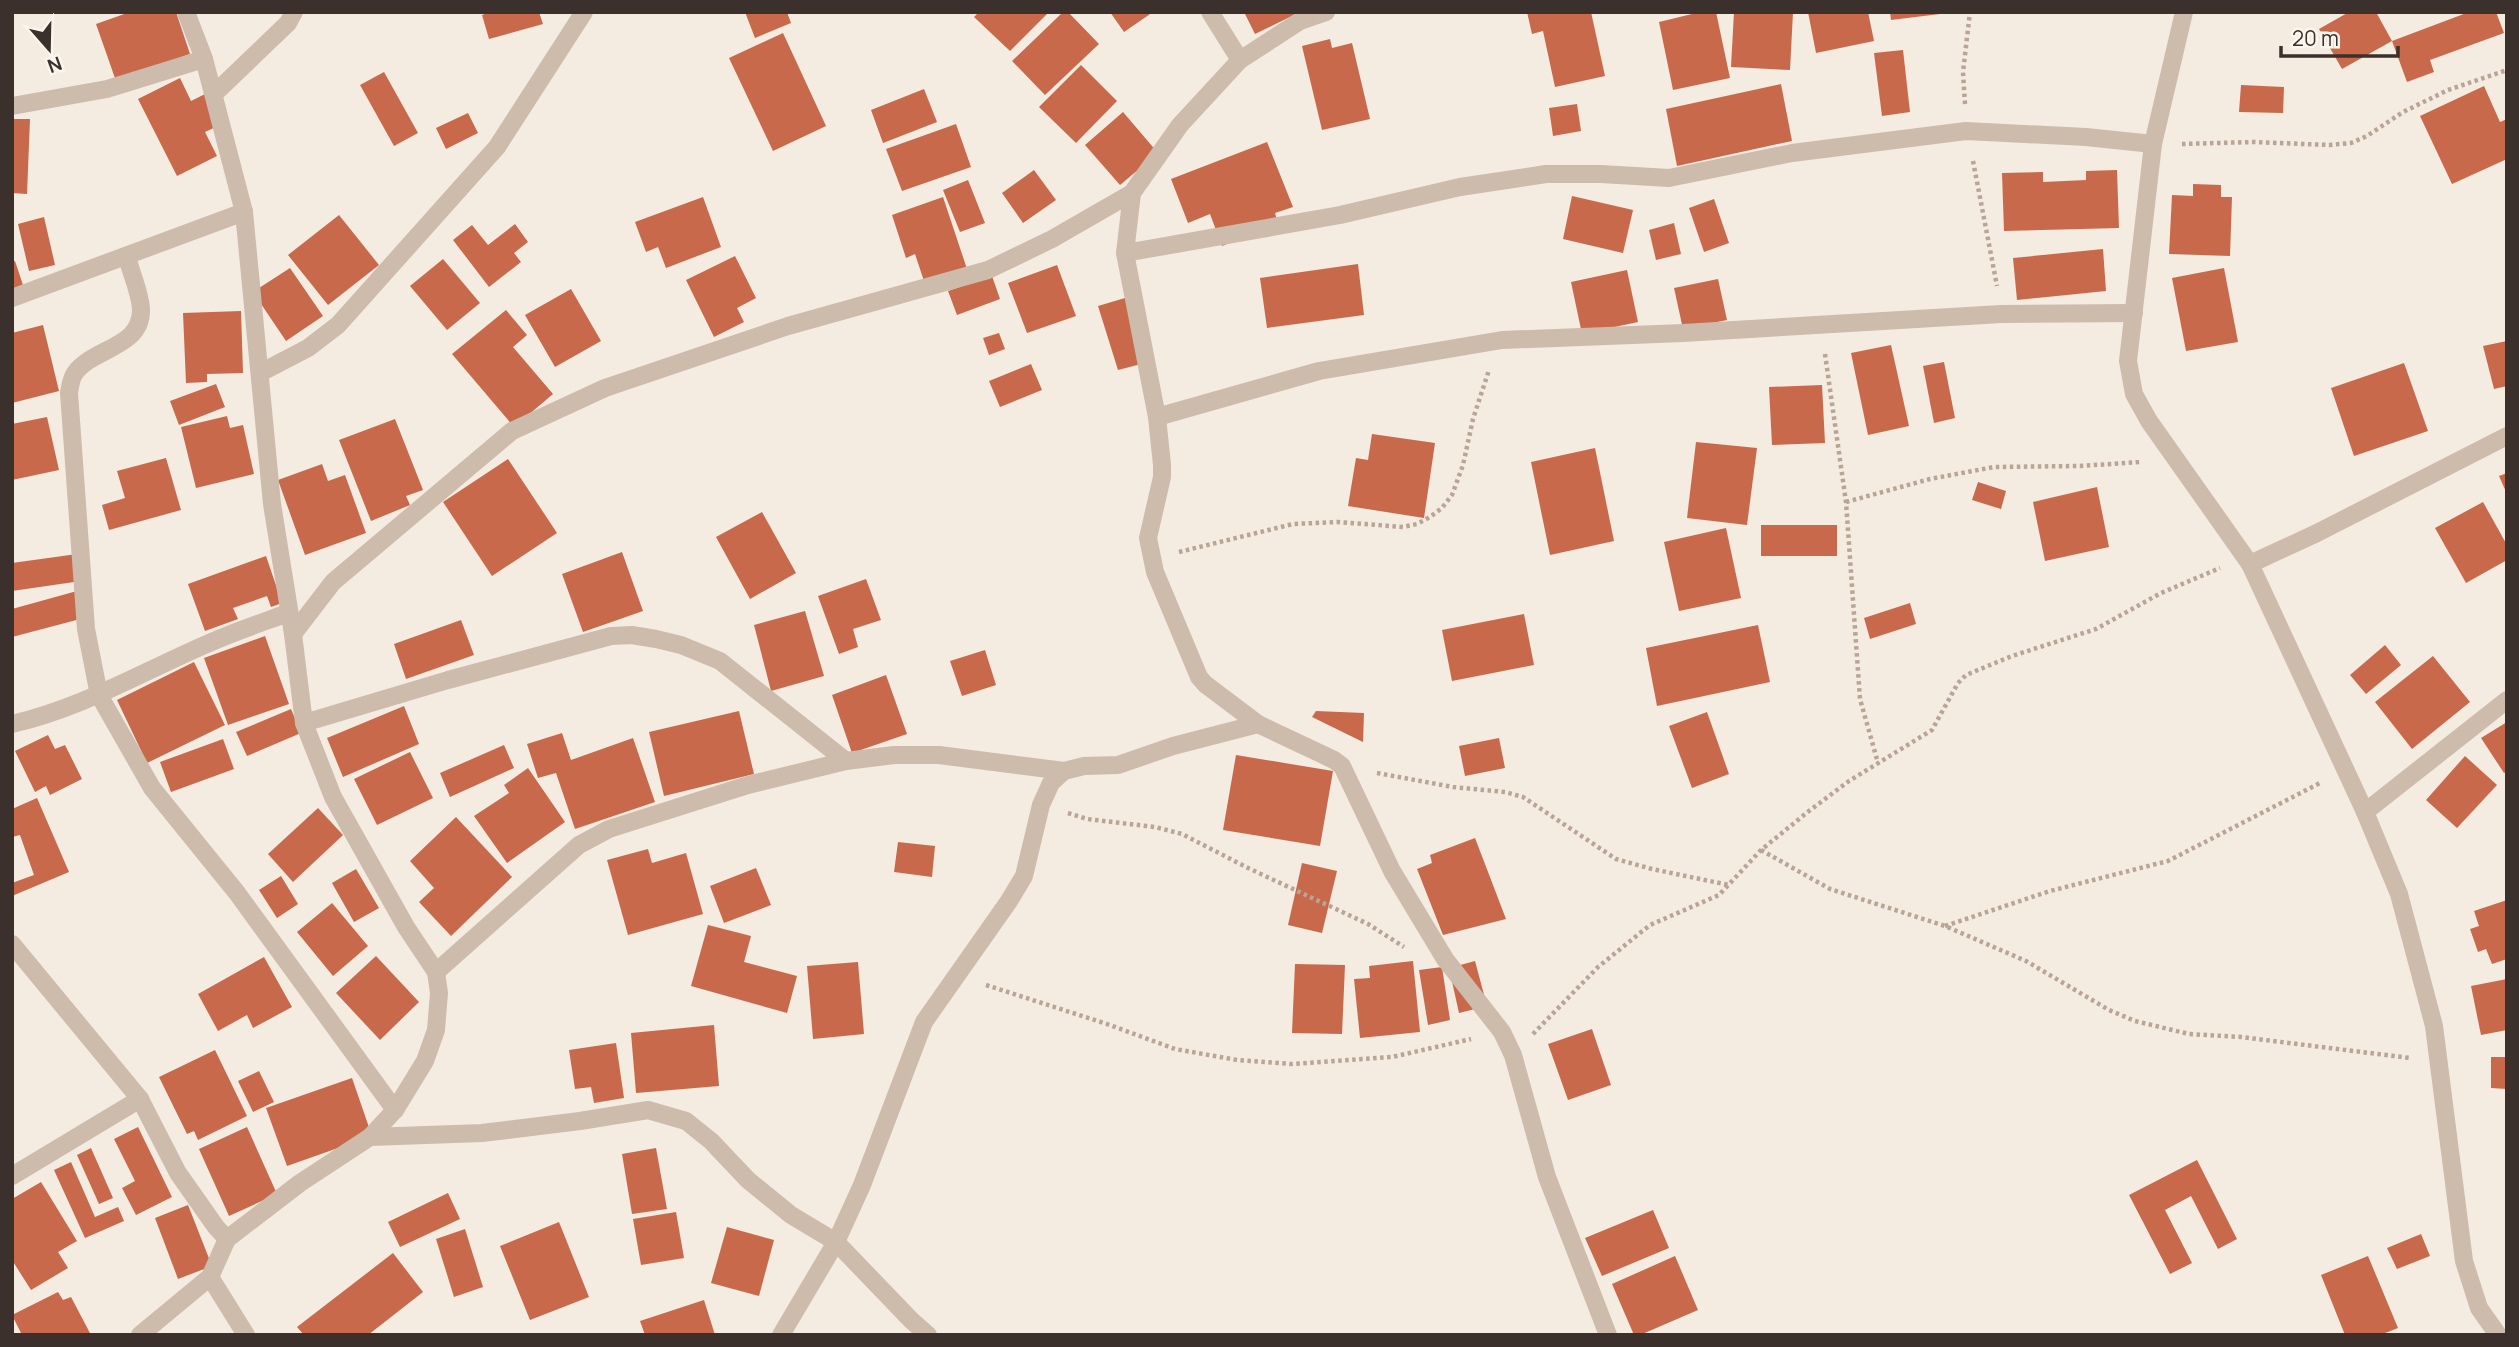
<svg xmlns="http://www.w3.org/2000/svg" width="2519" height="1347" font-family="Manrope,sans-serif">
<style>
.building{fill:#c8694b}
.lines{fill:none;stroke-linecap:round;stroke-linejoin:round}
.path{stroke:#b9a596;stroke-width:4.5;stroke-dasharray:3.5 3.5;stroke-linecap:butt}
.minor{stroke:#cdbbac;stroke-width:18}
</style>
<rect width="100%" height="100%" fill="#f4ebe1"/>
<!-- building -->
<g class="building">
<polygon points="130,12 176,12 190,54 116,81 96,24"/>
<polygon points="491,12 539,12 543,24 489,39 482,15"/>
<polygon points="745,12 787,12 791,23 755,38"/>
<polygon points="979,12 1049,12 1010,51 974,17"/>
<polygon points="1063,12 1068,12 1099,44 1045,95 1012,61"/>
<polygon points="1110,12 1153,12 1124,32"/>
<polygon points="1244,12 1300,12 1255,34"/>
<polygon points="1527,12 1591,12 1605,76 1555,87 1543,31 1532,34"/>
<polygon points="1692,12 1716,12 1730,78 1673,90 1659,22 1692,14"/>
<polygon points="1734,12 1793,12 1790,70 1731,67"/>
<polygon points="1808,12 1868,12 1874,41 1816,53"/>
<polygon points="1890,12 1939,12 1940,14 1891,20"/>
<polygon points="2349,12 2376,12 2392,41 2342,69 2319,29"/>
<polygon points="2469,12 2496,12 2504,33 2430,60 2434,72 2407,82 2392,41"/>
<polygon points="783,33 826,126 773,151 729,58"/>
<polygon points="1330,39 1332,48 1352,43 1370,119 1322,130 1302,46"/>
<polygon points="1903,50 1910,112 1882,116 1874,53"/>
<polygon points="1081,65 1117,101 1076,143 1039,107"/>
<polygon points="384,72 418,133 394,146 360,85"/>
<polygon points="180,78 191,101 205,94 220,125 205,132 217,156 177,176 138,99"/>
<polygon points="1781,84 1792,141 1677,166 1666,109"/>
<polygon points="2241,85 2284,87 2283,113 2239,112"/>
<polygon points="2484,86 2500,122 2507,119 2507,159 2452,184 2420,116"/>
<polygon points="924,89 937,122 883,143 871,110"/>
<polygon points="1577,104 1581,131 1553,136 1549,108"/>
<polygon points="1123,112 1158,153 1120,185 1085,145"/>
<polygon points="468,113 478,133 446,149 436,128"/>
<polygon points="12,119 30,119 27,194 12,193"/>
<polygon points="956,124 971,167 902,191 886,149"/>
<polygon points="1267,142 1293,207 1275,213 1278,223 1222,246 1210,214 1188,223 1171,179"/>
<polygon points="1034,170 1056,200 1023,223 1002,193"/>
<polygon points="2117,170 2119,228 2004,231 2002,173 2043,172 2043,182 2086,180 2086,171"/>
<polygon points="968,180 985,223 960,232 943,190"/>
<polygon points="2193,184 2221,185 2221,197 2232,197 2230,256 2169,254 2172,195 2193,196"/>
<polygon points="1572,196 1633,210 1623,253 1563,239"/>
<polygon points="703,197 721,247 666,268 658,247 646,252 635,222"/>
<polygon points="943,197 967,269 925,284 915,254 906,258 892,215"/>
<polygon points="1714,199 1729,243 1704,252 1689,208"/>
<polygon points="339,215 379,265 328,305 288,255"/>
<polygon points="44,217 55,265 29,271 18,224"/>
<polygon points="1674,223 1681,254 1656,260 1649,230"/>
<polygon points="515,224 528,242 514,253 521,262 489,287 453,240 472,225 488,245"/>
<polygon points="2103,249 2106,291 2017,300 2013,258"/>
<polygon points="735,256 756,298 737,308 744,322 714,337 686,280"/>
<polygon points="443,259 480,303 447,330 410,286"/>
<polygon points="15,261 24,288 12,292 12,262"/>
<polygon points="1358,264 1364,315 1267,328 1260,278"/>
<polygon points="1057,265 1076,316 1027,333 1008,283"/>
<polygon points="290,268 323,316 286,341 253,292"/>
<polygon points="2224,268 2238,342 2186,351 2172,278"/>
<polygon points="1627,270 1638,322 1582,334 1571,282"/>
<polygon points="992,276 1000,299 957,315 948,291"/>
<polygon points="1718,279 1727,320 1683,329 1674,288"/>
<polygon points="571,289 601,341 555,367 525,315"/>
<polygon points="1125,298 1145,363 1118,370 1098,306"/>
<polygon points="506,310 527,335 513,347 553,394 514,427 452,354"/>
<polygon points="241,311 243,373 207,374 207,382 186,383 183,313"/>
<polygon points="43,325 59,391 12,403 12,333"/>
<polygon points="999,333 1005,349 989,355 983,338"/>
<polygon points="2507,341 2507,386 2494,389 2483,346"/>
<polygon points="1891,345 1909,426 1868,435 1851,353"/>
<polygon points="1944,362 1955,418 1934,423 1923,366"/>
<polygon points="2404,363 2428,431 2354,456 2331,388"/>
<polygon points="1031,364 1042,390 1000,407 989,381"/>
<polygon points="216,384 225,407 179,425 170,401"/>
<polygon points="1822,385 1825,443 1772,445 1769,387"/>
<polygon points="227,416 230,428 243,425 254,474 196,488 181,427"/>
<polygon points="47,417 59,470 12,480 12,424"/>
<polygon points="395,419 423,490 406,496 410,505 371,521 339,440"/>
<polygon points="1372,434 1435,443 1424,518 1348,506 1356,458 1368,460"/>
<polygon points="1696,442 1757,448 1747,525 1687,518"/>
<polygon points="1595,448 1614,541 1550,555 1531,462"/>
<polygon points="166,458 181,510 109,530 102,505 125,498 117,471"/>
<polygon points="508,459 557,533 492,576 443,502"/>
<polygon points="322,464 328,481 345,475 366,533 305,555 278,480"/>
<polygon points="2507,473 2507,494 2499,476"/>
<polygon points="1978,482 2006,491 2001,509 1972,500"/>
<polygon points="2097,487 2109,547 2045,561 2033,502"/>
<polygon points="2483,502 2507,545 2507,560 2466,583 2435,528"/>
<polygon points="762,512 796,573 750,599 716,537"/>
<rect x="1761" y="525" width="76" height="31"/>
<polygon points="1726,528 1741,598 1679,611 1664,542"/>
<polygon points="622,552 643,611 583,632 562,574"/>
<polygon points="77,554 81,581 12,591 12,563"/>
<polygon points="266,556 282,603 271,607 267,596 233,608 238,619 205,631 188,584"/>
<polygon points="866,579 881,620 853,629 858,647 839,654 818,596"/>
<polygon points="77,591 84,618 12,637 12,609"/>
<polygon points="1910,603 1916,624 1870,639 1864,618"/>
<polygon points="805,611 824,676 771,691 754,625"/>
<polygon points="1524,614 1534,665 1452,681 1442,630"/>
<polygon points="461,620 474,655 406,679 394,644"/>
<polygon points="1758,625 1770,682 1657,706 1646,648"/>
<polygon points="265,636 289,704 228,725 204,658"/>
<polygon points="2385,645 2401,665 2366,694 2350,675"/>
<polygon points="985,650 996,685 962,696 950,661"/>
<polygon points="2433,656 2470,702 2412,749 2375,702"/>
<polygon points="194,662 225,725 147,763 117,700"/>
<polygon points="886,675 907,734 852,753 832,695"/>
<polygon points="404,706 419,744 343,777 327,738"/>
<polygon points="291,709 301,733 247,756 236,732"/>
<polygon points="739,711 754,774 664,796 649,732"/>
<polygon points="1316,711 1364,713 1363,742 1312,717"/>
<polygon points="1707,712 1729,774 1692,788 1669,726"/>
<polygon points="2507,722 2507,771 2504,773 2481,738"/>
<polygon points="562,733 571,760 633,738 655,802 575,829 556,773 538,778 527,744"/>
<polygon points="48,735 55,749 65,745 82,779 50,795 46,786 35,792 15,751"/>
<polygon points="1499,738 1505,768 1465,776 1459,746"/>
<polygon points="223,739 234,769 171,792 160,762"/>
<polygon points="504,745 514,768 450,797 440,773"/>
<polygon points="410,752 433,798 377,825 354,779"/>
<polygon points="1236,755 1333,771 1320,846 1223,830"/>
<polygon points="2465,756 2497,785 2457,828 2426,800"/>
<polygon points="528,768 565,822 507,863 474,816 509,793 504,785"/>
<polygon points="37,798 69,872 12,896 12,883 34,875 20,835 12,837 12,809"/>
<polygon points="318,808 343,835 293,882 268,854"/>
<polygon points="456,817 512,877 451,936 419,902 434,888 410,861"/>
<polygon points="1475,838 1506,919 1443,935 1417,869 1432,863 1430,855"/>
<polygon points="898,842 935,846 932,877 894,872"/>
<polygon points="648,849 652,863 686,853 703,914 628,935 607,860"/>
<polygon points="1302,863 1337,871 1322,933 1288,925"/>
<polygon points="756,868 771,905 724,923 710,886"/>
<polygon points="356,869 379,908 354,922 332,883"/>
<polygon points="281,876 298,904 277,918 259,890"/>
<polygon points="2507,900 2507,959 2492,964 2486,949 2478,952 2470,929 2479,926 2474,911"/>
<polygon points="332,903 368,946 333,976 297,932"/>
<polygon points="708,925 751,936 744,962 797,976 787,1013 691,986"/>
<polygon points="376,956 419,1002 380,1040 336,993"/>
<polygon points="264,957 292,1007 253,1028 247,1015 218,1031 198,994"/>
<polygon points="1413,961 1420,1032 1360,1038 1354,979 1370,978 1369,966"/>
<polygon points="1475,961 1487,1006 1459,1013 1449,968"/>
<polygon points="858,962 864,1034 813,1039 807,966"/>
<polygon points="1295,964 1345,965 1342,1034 1292,1033"/>
<polygon points="1442,967 1450,1020 1428,1025 1419,970"/>
<polygon points="2507,979 2507,1030 2481,1035 2471,986"/>
<polygon points="714,1025 719,1086 636,1093 631,1033"/>
<polygon points="1592,1029 1611,1085 1568,1100 1548,1044"/>
<polygon points="616,1043 624,1098 594,1103 591,1087 575,1089 569,1050"/>
<polygon points="215,1050 247,1116 198,1140 194,1131 187,1134 159,1077"/>
<polygon points="2491,1057 2507,1057 2507,1089 2491,1088"/>
<polygon points="259,1071 274,1102 253,1112 238,1081"/>
<polygon points="352,1078 372,1136 287,1166 266,1108"/>
<polygon points="138,1127 172,1197 136,1215 122,1188 135,1181 114,1139"/>
<polygon points="247,1127 277,1194 229,1216 199,1149"/>
<polygon points="91,1148 113,1198 99,1204 77,1155"/>
<polygon points="656,1148 667,1209 632,1214 622,1154"/>
<polygon points="2197,1160 2237,1239 2218,1249 2191,1196 2165,1210 2192,1263 2170,1274 2129,1195"/>
<polygon points="71,1162 95,1217 118,1207 124,1221 85,1238 54,1170"/>
<polygon points="41,1182 77,1241 58,1252 68,1268 31,1290 12,1260 12,1199"/>
<polygon points="448,1193 460,1219 400,1247 388,1222"/>
<polygon points="188,1205 212,1266 178,1279 155,1218"/>
<polygon points="1653,1210 1669,1248 1602,1276 1585,1238"/>
<polygon points="676,1212 684,1258 641,1265 633,1219"/>
<polygon points="559,1222 589,1297 530,1320 500,1246"/>
<polygon points="727,1227 774,1240 759,1296 711,1283"/>
<polygon points="465,1229 483,1287 454,1297 436,1239"/>
<polygon points="2421,1234 2430,1256 2397,1269 2387,1248"/>
<polygon points="393,1253 423,1292 368,1335 304,1335 297,1327"/>
<polygon points="1675,1256 1698,1310 1640,1335 1634,1335 1612,1284"/>
<polygon points="2368,1256 2398,1328 2380,1335 2345,1335 2321,1275"/>
<polygon points="58,1292 63,1300 71,1297 91,1335 22,1335 12,1315"/>
<polygon points="704,1300 715,1335 645,1335 640,1321"/>
</g>
<g class="lines">
<!-- path -->
<g class="path">
<polyline points="1965,104 1963,72 1970,12"/>
<polyline points="2182,144 2253,142 2329,145 2351,143 2367,136 2403,112 2448,90 2507,70"/>
<polyline points="1973,161 1997,286"/>
<polyline points="1825,354 1846,502 1860,699 1878,763"/>
<polyline points="1846,502 1930,479 1994,467 2080,466 2141,462"/>
<polyline points="1179,552 1293,524 1338,522 1403,527 1417,524 1430,517 1442,508 1452,495 1463,465 1473,419 1489,370"/>
<polyline points="1377,773 1453,787 1505,792 1523,797 1616,859 1652,869 1729,885"/>
<polyline points="1068,813 1087,819 1155,827 1182,834 1248,868 1368,924 1404,947"/>
<polyline points="1761,850 1830,889 1945,926 2026,961 2109,1010 2135,1021 2189,1034 2241,1037 2410,1058"/>
<polyline points="1945,926 2050,891 2168,861 2320,783"/>
<polyline points="986,985 1107,1024 1175,1049 1237,1060 1291,1064 1392,1057 1471,1039"/>
<polyline points="1533,1034 1598,967 1650,925 1719,895 1761,850 1809,811 1849,781 1932,730 1958,683 1966,675 2012,656 2096,629 2161,593 2220,568"/>
</g>
<!-- minor -->
<g class="minor">
<polyline points="1210,12 1240,60"/>
<polyline points="1326,12 1300,21 1240,60 1180,125 1132,193 1125,253 1157,417 1162,465 1162,477 1148,538 1155,572 1199,677 1205,684 1258,724 1334,760 1342,766 1392,871 1445,959 1502,1032 1513,1055 1547,1177 1608,1335"/>
<polyline points="2184,12 2153,144 2128,361 2134,394 2149,421 2250,564 2365,812 2399,894 2434,1026 2464,1261 2479,1308 2498,1335"/>
<polyline points="214,94 288,23 294,12"/>
<polyline points="12,106 107,89 204,59"/>
<polyline points="1125,253 1340,215 1460,187 1546,174 1601,174 1669,178 1792,153 1966,131 2086,137 2153,144"/>
<path d="M127,257C131,273 140,292 141,309C142,348 94,347 75,373C71,378 70,387 69,393L86,629L99,695L152,788L237,893L395,1110"/>
<polyline points="12,298 244,212"/>
<polyline points="260,373 308,348 338,325 497,147 584,12"/>
<polyline points="1157,417 1319,371 1502,340 1683,333 2001,314 2134,313"/>
<polyline points="2250,564 2317,533 2507,436"/>
<polyline points="293,634 333,582 512,431 605,388 788,326 988,270 1052,239 1132,193"/>
<polyline points="304,723 448,680 611,636 632,635 656,639 681,645 720,661 846,761"/>
<path d="M12,724C82,708 142,672 207,644C233,632 261,623 288,613"/>
<polyline points="2365,812 2507,700"/>
<polyline points="12,944 140,1099 178,1173 216,1227 227,1239"/>
<polyline points="436,972 579,845 609,829 748,785 846,761 894,755 939,755 1064,771"/>
<polyline points="370,1137 482,1133 580,1121 648,1110 686,1121 711,1141 748,1180 791,1215 836,1242 911,1320 928,1335"/>
<polyline points="12,1176 140,1099"/>
<polyline points="210,1277 246,1335"/>
<polyline points="140,1335 210,1277 227,1239 300,1183 370,1137 395,1110 425,1061 436,1030 439,993 436,972 406,927 333,797 304,723 293,634 272,504 244,212 204,59 186,12"/>
<polyline points="781,1335 836,1242 862,1185 924,1022 1009,901 1024,876 1041,805 1051,783 1064,771 1084,766 1118,765 1173,746 1258,724"/>
</g>
</g>
<!-- border -->
<rect width="2519" height="1347" fill="none" stroke="#3b302b" stroke-width="28"/>
<!-- north arrow -->
<g transform="translate(49 49) rotate(160)" stroke="#fbf5ee" stroke-width="5" paint-order="stroke">
<path d="M0-5L12 26L0 18L-12 26Z" fill="#3b302b"/>
<text y="-10" font-size="19" font-weight="bold" text-anchor="middle" fill="#3b302b">N</text>
</g>
<!-- scale -->
<path d="M2281 46v10h117v-10" fill="none" stroke="#3b302b" stroke-width="3.5"/>
<text x="2292" y="46" font-size="21" fill="#3b302b" stroke="#fbf5ee" stroke-width="5" paint-order="stroke">20 m</text>
</svg>
